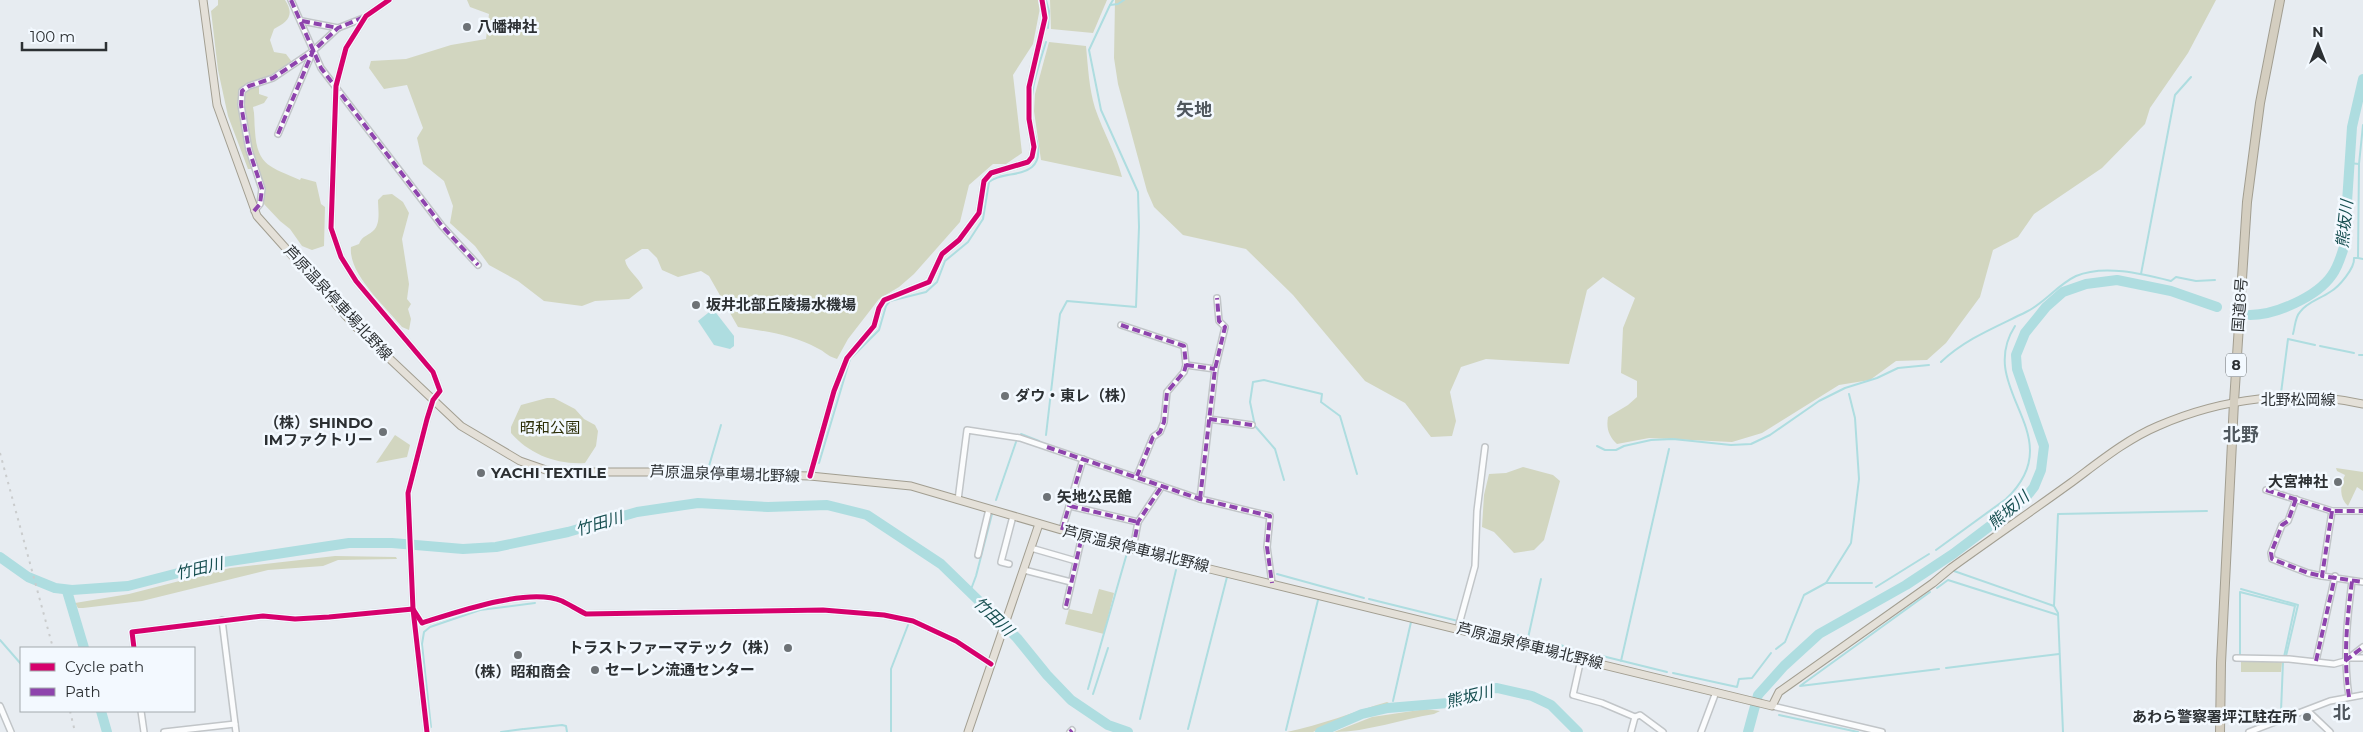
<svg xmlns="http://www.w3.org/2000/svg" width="2363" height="732" font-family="Montserrat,'Noto Sans JP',sans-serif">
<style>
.green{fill:#d2d6c0}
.water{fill:#aedde0}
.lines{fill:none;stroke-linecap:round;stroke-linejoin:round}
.stream{stroke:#aedde0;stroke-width:2}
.river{stroke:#aedde0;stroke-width:10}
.minor-casing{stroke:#c1c5c8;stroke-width:8}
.major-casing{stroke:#a29e91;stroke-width:9}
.highway-casing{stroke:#a29e91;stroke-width:10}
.minor{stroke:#fbfcfd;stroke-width:5}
.major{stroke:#e4e0d8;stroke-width:7}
.highway{stroke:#d4cec0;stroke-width:8}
.rail{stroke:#cacccd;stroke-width:2;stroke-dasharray:2.5 5;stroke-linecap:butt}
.quiet{stroke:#8e44ad;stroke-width:4;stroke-dasharray:8 4;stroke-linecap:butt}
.cycleway-casing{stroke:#f3f9ff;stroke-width:8}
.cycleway{stroke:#d6006c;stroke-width:5}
.poi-dot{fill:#6d7276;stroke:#f3f9ff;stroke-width:2}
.labels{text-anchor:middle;stroke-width:5;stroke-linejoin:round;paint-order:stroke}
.shield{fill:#f3f9ff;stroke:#686c70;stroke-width:1}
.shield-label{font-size:14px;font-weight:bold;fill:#2c3033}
.poi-label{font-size:15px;font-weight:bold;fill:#2c3033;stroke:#f3f9ff;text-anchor:start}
.street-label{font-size:15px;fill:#2c3033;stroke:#f3f9ff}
.park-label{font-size:15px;fill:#2d2f08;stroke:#f3f9ff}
.water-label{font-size:16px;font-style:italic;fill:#174f51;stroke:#f3f9ff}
.quarter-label{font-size:18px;font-weight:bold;fill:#4f575e;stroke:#f3f9ff}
</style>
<rect width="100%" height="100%" fill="#e7ecf1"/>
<!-- green -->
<g class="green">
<path d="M218,0H285C295,15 288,22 274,29L270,40L274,52L286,54L292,62L259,82V94L268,97L264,103L253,107C255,115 254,123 255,131C257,167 272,167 300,180L301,178L316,182L321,204L325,207L324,246L312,250L302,246L290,229L280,221L263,203L254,169H248L228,116L218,70L211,11L218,5Z"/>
<path d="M467,0H1038L1040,8L1033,44L1013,75L1022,153L1006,164H993L969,185L960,222L914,274L899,287L879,299L848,339L837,359C825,355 826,352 817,348C794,335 764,331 738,327L709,276L701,271L678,277L662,270L657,258L648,249H642L625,260C627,271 639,277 643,288L629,299L595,301L582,306L544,301L518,281L489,265L475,246L450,223L453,206L444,181L423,164L417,138L423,128L407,85L384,89L369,68L371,61L406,59L451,45L486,39L489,14L470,7Z"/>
<polygon points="1050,0 1107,0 1093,33 1051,29"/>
<path d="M1115,0H2216L2188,53L2150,108L2145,124L2102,168L2034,214L2018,237L1993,250L1980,297L1946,343L1927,360L1896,361L1870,380L1839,385L1762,433L1732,442L1649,438L1617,444C1609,436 1606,429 1608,417L1628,405L1637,397V381L1621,373L1623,328L1635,298L1603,277L1587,290L1569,364L1486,359L1461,367L1450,392L1456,421L1452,436L1431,437L1405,403L1365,381L1293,295L1246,249L1183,235L1154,207L1147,191L1118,84L1114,58Z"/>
<path d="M1049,42L1086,46C1088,67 1089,88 1095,108C1103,132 1116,153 1122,177L1041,160L1034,111L1035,94Z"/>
<path d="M392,194L403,202L409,213L402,239L409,284L407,299L411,304L408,309L411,319L409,330L402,327C386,307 348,274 351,247L359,244C363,235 366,237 373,231C381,224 378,210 378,200L383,195Z"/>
<path d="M547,398H554L575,409L584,419L595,425L598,431L596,446L585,463C557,465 529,454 511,433V427L521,405Z"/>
<polygon points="395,435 410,445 407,457 376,463"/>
<polygon points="1523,467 1553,475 1560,481 1544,540 1534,550 1514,553 1494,532 1482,527 1484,495 1489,474 1506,473"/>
<path d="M2336,468L2363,472V491L2357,487L2348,506C2339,498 2340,485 2345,475L2337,471Z"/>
<polygon points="335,556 396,557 397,559 338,560 323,566 268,570 142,601 83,608 78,608 75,603 129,594 230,568"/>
<polygon points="1099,589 1114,593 1104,634 1065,624 1069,609 1092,614"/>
<polygon points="2241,662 2282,662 2281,672 2241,672"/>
<path d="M1387,702L1391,704L1385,707L1349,716L1313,732H1287C1321,725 1353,712 1387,702Z"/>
<path d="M1426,709L1440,711L1434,714C1401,719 1368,732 1334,732L1372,717Z"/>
</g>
<!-- water -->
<polygon class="water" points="713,309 734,336 734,346 730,349 714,345 698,321"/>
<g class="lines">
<!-- stream -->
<g class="stream">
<polyline points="1046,0 1049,11 1048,28"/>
<polyline points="1110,5 1113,0"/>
<polyline points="2363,125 2359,164 2358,258 2363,259"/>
<polyline points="2349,163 2359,164"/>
<polyline points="2141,274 2175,95 2191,77"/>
<path d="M2293,334C2295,327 2295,317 2300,312C2307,302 2320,299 2330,292C2339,287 2355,268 2354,258H2358"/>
<polyline points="2320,346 2354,353"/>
<polyline points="2359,355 2363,355"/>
<path d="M1941,362C1965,339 1996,327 2026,312C2045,303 2057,285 2076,276C2104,264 2143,274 2171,281L2176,277L2196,281L2215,280"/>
<polyline points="2281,393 2288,339 2315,345"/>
<polyline points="1849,394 1855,418 1859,479 1851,543 1826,583 1872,583"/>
<polyline points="1021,434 1039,441"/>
<polyline points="1046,435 1060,314 1067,301 1136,307 1139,227 1138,192 1101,110 1089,50 1110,5 1118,4 1124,0"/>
<polyline points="1597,446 1605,450 1616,450 1624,446 1651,440 1673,439 1731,445 1751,444 1770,435 1819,401 1845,388 1877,378 1898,368 1929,365"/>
<path d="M819,463L850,359L879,330L886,306L890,301L926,292L937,282L945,261L968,242L983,219L989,182C1001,172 1020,177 1032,167C1045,156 1034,135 1032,122C1028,94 1038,68 1046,42"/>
<polyline points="709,466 721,425"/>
<polyline points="1284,480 1275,449 1255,426 1250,402 1253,382 1264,380 1322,394 1321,402 1340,416 1357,474"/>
<polyline points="996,500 1016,442"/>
<path d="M1936,550L2006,499C2073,435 1974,390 2015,326"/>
<polyline points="1954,571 2054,606 2058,514 2207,511"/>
<polyline points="1277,574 1364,598"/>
<polyline points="1876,587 1929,554"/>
<polyline points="1937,588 1948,580 2058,615"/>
<polyline points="2241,589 2298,605 2286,656"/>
<polyline points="970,592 976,576 992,514"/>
<polyline points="1930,592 1800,686 1939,669"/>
<polyline points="1369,599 1458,621"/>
<polyline points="2054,606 2058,613 2063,732"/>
<polyline points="1466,623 1541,641"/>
<polyline points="1528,638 1541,579"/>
<polyline points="0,640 21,664"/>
<polyline points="1551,643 1572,648"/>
<polyline points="1776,649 1785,642 1804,595 1826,583"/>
<polyline points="1578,650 1667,672"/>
<polyline points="2240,656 2240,592 2295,606 2284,657"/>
<polyline points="1621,661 1669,449"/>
<polyline points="1946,668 2059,654"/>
<polyline points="1673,673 1737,687 1739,679 1752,678 1771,653"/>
<polyline points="1088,689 1127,553"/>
<polyline points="1093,694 1108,648"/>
<polyline points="1393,701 1411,622"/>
<polyline points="1779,715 1858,732"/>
<polyline points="1140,719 1176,570"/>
<polyline points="2253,721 2281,711 2283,662"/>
<polyline points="431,727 422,644 424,632 430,627 480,610 535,603"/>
<polyline points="524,729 562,725 566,726 567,732"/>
<polyline points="1188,729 1227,577"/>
<polyline points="1286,730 1318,600"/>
<polyline points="501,732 523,729"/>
<polyline points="891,732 891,669 908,625"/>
</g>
<!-- river -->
<g class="river">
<path d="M2250,315C2275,315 2317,297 2332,275C2338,267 2341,256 2344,247L2352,127L2363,79"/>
<polyline points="0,557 28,577 55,588 72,590 128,586 217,563 349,543 392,543 463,549 496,547 568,532 637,512 698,503 768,507 827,505 867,515 941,564 1017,638 1047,675 1071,700 1108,725 1128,732"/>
<polyline points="67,591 84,648"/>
<polyline points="101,711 107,732"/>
<polyline points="1320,732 1362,714 1388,708 1448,703 1483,689 1497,688 1532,696 1551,705 1578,732"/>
<polyline points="1748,732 1758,695 1784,666 1819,634 1906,585 1953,554 2023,501 2034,487 2041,470 2044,446 2017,369 2016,355 2025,333 2046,307 2063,292 2086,284 2117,280 2171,291 2217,307"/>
</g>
<defs>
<g id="minor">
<polyline points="291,0 321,68 442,226 478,265"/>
<polyline points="389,0 366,16 346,48 336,86 331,228 341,257 356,281 433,372 440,391 433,400 427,419 408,493 413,609 427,732"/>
<polyline points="302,21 338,28"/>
<polyline points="278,134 313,51 338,28 366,17"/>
<polyline points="254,211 260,204 262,189 249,150 241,105 242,91 249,86 273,78 313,51"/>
<polyline points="1121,325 1184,346 1186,365 1184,372 1167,392 1164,422 1160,432 1153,437 1137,476"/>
<polyline points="1186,365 1215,369"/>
<polyline points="1209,419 1252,425"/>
<polyline points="810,476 834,391 847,358 874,326 879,308 884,300 929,282 942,254 959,240 979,213 984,181 991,173 1028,162 1032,157 1034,147 1029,119 1029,87 1045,18 1042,0"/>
<polyline points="2266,490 2332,511 2363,511"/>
<polyline points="1200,499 1215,369 1225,327 1219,321 1217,298"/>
<polyline points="2296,499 2288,521 2282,525 2271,553 2272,559 2308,573 2322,576"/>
<polyline points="958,500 967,430 1020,438 1200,499 1270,516 1267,547 1272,583"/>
<polyline points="1070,506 1138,522"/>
<polyline points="2332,511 2322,576 2363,582"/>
<polyline points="1062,530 1083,459"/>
<polyline points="1031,548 1076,561"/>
<polyline points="1133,549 1138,522 1162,486"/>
<polyline points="978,555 989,509"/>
<polyline points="1009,564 1001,562 1013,516"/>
<polyline points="1024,570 1071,582"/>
<polyline points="1066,606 1082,536"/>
<polyline points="222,620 236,732"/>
<polyline points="1458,628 1475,566 1477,511 1485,447"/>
<path d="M134,648L132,632L263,616L295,619L329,617L413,609L422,623C457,612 528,587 562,601C570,605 578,610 586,614L823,610L884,615L913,621L956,641L991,664"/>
<polyline points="2236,658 2289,659 2334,664 2345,661 2363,647"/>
<polyline points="2349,658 2363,658"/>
<polyline points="1581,659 1573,695 1602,703 1635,717 1631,732"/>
<polyline points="2316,661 2335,576"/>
<path d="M2349,697C2343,657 2347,620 2352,581"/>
<polyline points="0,706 11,732"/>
<polyline points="1772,706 1882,732"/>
<polyline points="141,711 144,732"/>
<polyline points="2308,711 2330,732"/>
<polyline points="1635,717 1640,715 1663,732"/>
<polyline points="164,732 235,724"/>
<polyline points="1070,732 1072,730"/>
<polyline points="1701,732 1716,692"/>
<polyline points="2249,732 2330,701 2363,695"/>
</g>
<g id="major">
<path d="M203,0L217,105L257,216L355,326L461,426L520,461L546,470L562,472H658L810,476L911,486L1082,536L1181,562L1772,706L1779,692L1933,583L1951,568C1991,539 2032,511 2072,482C2099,462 2127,439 2158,426C2222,398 2295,389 2363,404"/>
<polyline points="968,732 1039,524"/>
</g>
<polyline id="highway" points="2220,732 2221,663 2234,402 2247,202 2260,103 2280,0"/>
</defs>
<!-- minor casing -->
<use href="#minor" class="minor-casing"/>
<!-- major casing -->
<use href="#major" class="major-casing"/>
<!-- highway casing -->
<use href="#highway" class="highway-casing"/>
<!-- minor -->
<use href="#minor" class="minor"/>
<!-- major -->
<use href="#major" class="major"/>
<!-- highway -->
<use href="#highway" class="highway"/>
<!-- rail -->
<g class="rail">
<polyline points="0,453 53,648"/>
<polyline points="70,711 75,732"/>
</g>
<!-- quiet -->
<g class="quiet">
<polyline points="291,0 321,68 442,226 478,265"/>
<polyline points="302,21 338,28"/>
<polyline points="278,134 313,51 338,28 364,17"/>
<polyline points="254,211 260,204 262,189 249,150 241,105 242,91 249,86 273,78 313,51"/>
<polyline points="1121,325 1184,346 1186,365 1184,372 1167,392 1164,422 1160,432 1153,437 1137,476"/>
<polyline points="1186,365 1215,369"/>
<polyline points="1209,419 1252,425"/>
<polyline points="1047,447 1200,499 1270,516 1267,547 1272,583"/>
<polyline points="2266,490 2332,511 2363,511"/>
<polyline points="1200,499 1215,369 1225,327 1219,321 1217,298"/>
<polyline points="2296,499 2288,521 2282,525 2271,553 2272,559 2308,573 2322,576"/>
<polyline points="1070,506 1138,522"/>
<polyline points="2332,511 2322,576 2363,582"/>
<polyline points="1062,530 1083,459"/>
<polyline points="1133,549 1138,522 1162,486"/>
<polyline points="1066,606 1082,536"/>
<polyline points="2316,661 2335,576"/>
<polyline points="2345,661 2363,647"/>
<path d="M2349,697C2343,657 2347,620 2352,581"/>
<polyline points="1070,732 1072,730"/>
</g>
<defs>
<g id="cycleway">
<polyline points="389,0 366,16 346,48 336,86 331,228 341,257 356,281 433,372 440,391 433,400 427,419 408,493 413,609 427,732"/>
<polyline points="810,476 834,391 847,358 874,326 879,308 884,300 929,282 942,254 959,240 979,213 984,181 991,173 1028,162 1032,157 1034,147 1029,119 1029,87 1045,18 1042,0"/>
<path d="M134,648L132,632L263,616L295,619L329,617L413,609L422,623C457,612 528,587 562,601C570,605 578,610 586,614L823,610L884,615L913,621L956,641L991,664"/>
</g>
</defs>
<!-- cycleway casing -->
<use href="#cycleway" class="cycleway-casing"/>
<!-- cycleway -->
<use href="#cycleway" class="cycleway"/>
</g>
<!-- markers -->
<g class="poi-dot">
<circle cx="467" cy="27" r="5"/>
<circle cx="696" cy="305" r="5"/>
<circle cx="1005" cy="396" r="5"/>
<circle cx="383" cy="432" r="5"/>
<circle cx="481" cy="473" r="5"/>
<circle cx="2338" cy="482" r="5"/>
<circle cx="1047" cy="497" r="5"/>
<circle cx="788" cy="648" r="5"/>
<circle cx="518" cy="655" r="5"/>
<circle cx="595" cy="670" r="5"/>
<circle cx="2307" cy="717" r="5"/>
</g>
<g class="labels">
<!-- shield labels -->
<rect class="shield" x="2226" y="353.5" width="20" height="23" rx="4"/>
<g class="shield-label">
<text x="2236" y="370">8</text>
</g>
<!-- poi labels -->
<g class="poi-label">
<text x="477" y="32">八幡神社</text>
<text x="706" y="310">坂井北部丘陵揚水機場</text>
<text x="1015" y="401">ダウ・東レ（株）</text>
<text x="373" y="428" text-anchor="end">（株）SHINDO<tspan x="373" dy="17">IMファクトリー</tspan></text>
<text x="491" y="478">YACHI TEXTILE</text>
<text x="2328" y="487" text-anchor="end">大宮神社</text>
<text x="1057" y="502">矢地公民館</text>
<text x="778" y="653" text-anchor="end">トラストファーマテック（株）</text>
<text x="605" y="675">セーレン流通センター</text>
<text x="518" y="677" text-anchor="middle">（株）昭和商会</text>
<text x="2297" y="722" text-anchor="end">あわら警察署坪江駐在所</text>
</g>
<!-- street labels -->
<g class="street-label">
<text transform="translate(338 303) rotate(47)" y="5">芦原温泉停車場北野線</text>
<text transform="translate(2240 305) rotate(-86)" y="5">国道8号</text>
<text x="2298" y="405">北野松岡線</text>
<text transform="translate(725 474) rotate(2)" y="5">芦原温泉停車場北野線</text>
<text transform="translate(1136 549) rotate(14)" y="5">芦原温泉停車場北野線</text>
<text transform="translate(1530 646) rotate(14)" y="5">芦原温泉停車場北野線</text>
</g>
<!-- park labels -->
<g class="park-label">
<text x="550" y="433">昭和公園</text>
</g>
<!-- water labels -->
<g class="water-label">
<text transform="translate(2344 224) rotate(-84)" y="6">熊坂川</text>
<text transform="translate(2008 510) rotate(-41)" y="6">熊坂川</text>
<text transform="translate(599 523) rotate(-16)" y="6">竹田川</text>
<text transform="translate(199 568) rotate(-13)" y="6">竹田川</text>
<text transform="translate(994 616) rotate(44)" y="6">竹田川</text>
<text transform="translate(1469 696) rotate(-14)" y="6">熊坂川</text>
</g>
<!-- quarter labels -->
<g class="quarter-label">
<text x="1194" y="116">矢地</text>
<text x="2241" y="441">北野</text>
<text x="2342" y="719">北</text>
</g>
</g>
<!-- legend -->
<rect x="20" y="647" width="175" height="65" fill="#f3f9ff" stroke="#a3a9ad"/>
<rect x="30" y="663" width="25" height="8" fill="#d6006c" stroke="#a3a9ad"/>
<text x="65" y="672" font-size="15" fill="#2c3033">Cycle path</text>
<rect x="30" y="688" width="25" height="8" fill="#8e44ad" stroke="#a3a9ad"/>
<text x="65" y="697" font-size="15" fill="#2c3033">Path</text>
<!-- north arrow -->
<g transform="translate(2318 45)" stroke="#f3f9ff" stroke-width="4" paint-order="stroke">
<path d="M0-4L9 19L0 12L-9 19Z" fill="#2c3033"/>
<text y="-8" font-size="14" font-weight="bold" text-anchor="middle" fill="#2c3033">N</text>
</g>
<!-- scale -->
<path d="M22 42v8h84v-8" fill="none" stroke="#2c3033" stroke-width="2.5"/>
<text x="30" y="42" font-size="15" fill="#2c3033" stroke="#f3f9ff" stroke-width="4" paint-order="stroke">100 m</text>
</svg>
